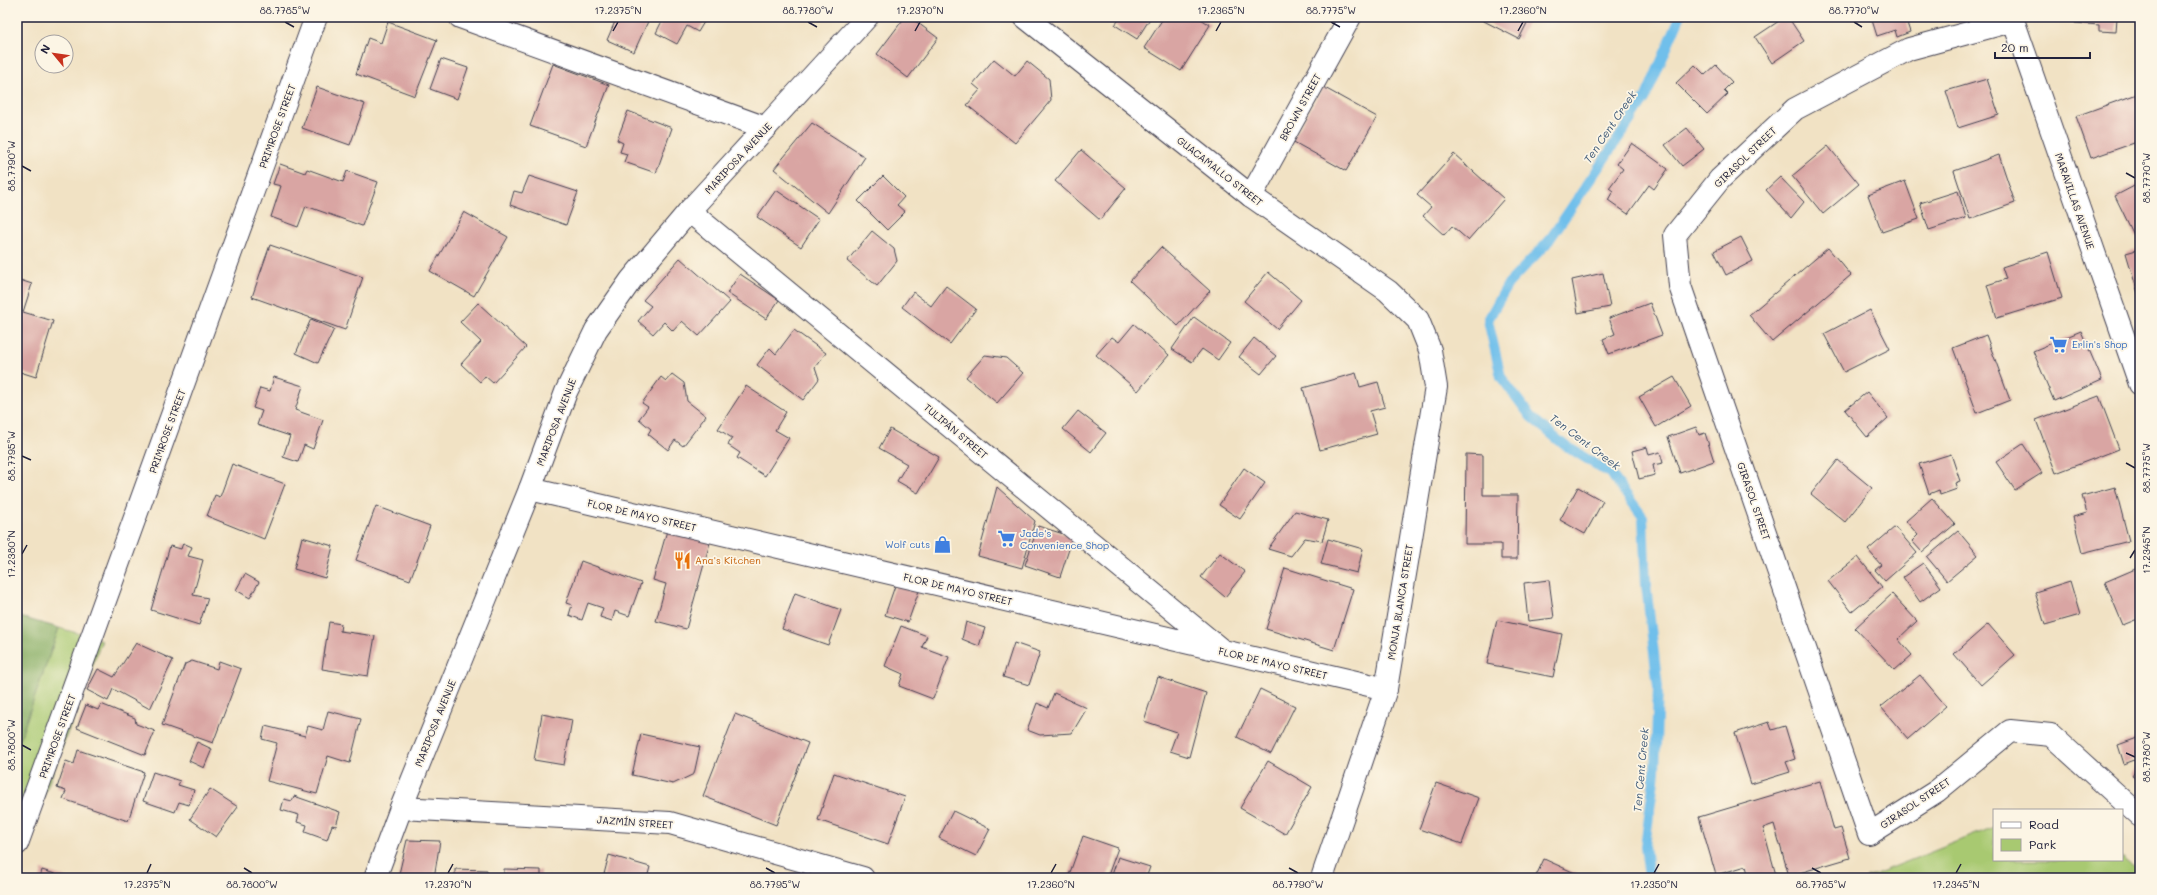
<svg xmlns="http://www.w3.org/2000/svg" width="2157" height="895" font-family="Mali,sans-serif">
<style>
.green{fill:#a8c971;stroke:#657656}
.forest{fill:#86ad63;stroke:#54684f}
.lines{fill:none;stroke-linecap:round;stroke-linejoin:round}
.stream{stroke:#70bfeb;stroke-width:10}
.building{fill:#d9a5a3}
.street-casing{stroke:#413f50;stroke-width:24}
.street{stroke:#fff;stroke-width:22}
.ticks{fill:none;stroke:#22223b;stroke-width:1.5}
.labels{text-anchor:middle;stroke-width:3.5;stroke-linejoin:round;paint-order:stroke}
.street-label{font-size:10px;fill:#22223b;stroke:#fcf5e5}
.shop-label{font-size:10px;fill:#366cbe;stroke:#fcf5e5;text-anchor:start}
.food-label{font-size:10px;fill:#c56008;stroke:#fcf5e5;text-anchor:start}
.water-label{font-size:11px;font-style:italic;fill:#3d5979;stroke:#fcf5e5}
.neatline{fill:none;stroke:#22223b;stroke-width:1.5}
.ticks-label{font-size:10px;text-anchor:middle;fill:#22223b}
</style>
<rect width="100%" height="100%" fill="#fcf5e5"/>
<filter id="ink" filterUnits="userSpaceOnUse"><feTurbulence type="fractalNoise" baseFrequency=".025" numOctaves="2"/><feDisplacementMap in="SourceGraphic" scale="8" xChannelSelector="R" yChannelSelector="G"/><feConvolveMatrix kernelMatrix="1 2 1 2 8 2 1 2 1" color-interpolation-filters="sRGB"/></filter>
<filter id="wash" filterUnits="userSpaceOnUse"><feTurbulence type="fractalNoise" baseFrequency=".012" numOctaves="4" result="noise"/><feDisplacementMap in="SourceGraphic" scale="16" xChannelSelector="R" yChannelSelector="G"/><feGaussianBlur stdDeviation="0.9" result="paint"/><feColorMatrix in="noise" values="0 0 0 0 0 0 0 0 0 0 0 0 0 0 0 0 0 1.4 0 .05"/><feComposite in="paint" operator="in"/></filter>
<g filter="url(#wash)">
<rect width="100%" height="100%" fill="#f1e2c4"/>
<!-- green -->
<g class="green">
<polygon points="59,628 102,640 17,869 17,747"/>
<polygon points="1994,827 1994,860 2122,860 2122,857 2140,872 2140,878 1866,878"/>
</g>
<!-- forest -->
<polygon class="forest" points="17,616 59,628 17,747"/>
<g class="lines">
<!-- stream -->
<polyline class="stream" points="1649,878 1645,846 1655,772 1658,687 1646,585 1643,517 1611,474 1563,444 1531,417 1501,377 1488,320 1508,284 1548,242 1645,99 1680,17"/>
</g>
<g id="blocks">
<!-- building -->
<g class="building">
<polygon points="617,17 650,17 634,52 607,40"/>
<polygon points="664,17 707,17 698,32 687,26 677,44 656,33"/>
<polygon points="905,17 910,17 938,38 908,78 877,54"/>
<polygon points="1121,17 1151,17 1137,39 1115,25"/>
<polygon points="1164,17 1198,17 1210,25 1181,71 1144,48"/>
<polygon points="1476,17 1530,17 1519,39"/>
<polygon points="1785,17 1788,17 1804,41 1772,63 1755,37"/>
<polygon points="1871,17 1905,17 1910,32 1897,37 1895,30 1877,36"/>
<polygon points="2076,17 2117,17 2116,32 2099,31 2099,25 2075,23"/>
<polygon points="388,22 437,40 415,96 356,74 368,38 381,43"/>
<polygon points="441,59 468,68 457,99 430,89"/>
<polygon points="994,59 1015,76 1027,61 1049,79 1051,100 1015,143 967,105 980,90 973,84"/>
<polygon points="553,64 609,85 586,146 530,126"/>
<polygon points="1695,65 1705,75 1716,65 1732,82 1724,90 1728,94 1707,114 1676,83"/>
<polygon points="1987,79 1999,115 1958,128 1946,91"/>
<polygon points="317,87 365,104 350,145 302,128"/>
<polygon points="1323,87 1377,117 1346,171 1292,141"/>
<polygon points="2140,93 2140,141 2091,158 2076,116"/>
<polygon points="628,111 672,128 656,173 624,162 627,154 620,152 623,143 617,140"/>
<polygon points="812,123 865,157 828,213 774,169"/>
<polygon points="1687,128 1704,149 1682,166 1665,145"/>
<polygon points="1632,143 1668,169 1654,189 1649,185 1628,214 1608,200 1613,191 1609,188 1623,169 1617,164"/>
<polygon points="1828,146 1859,184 1823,214 1792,176"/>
<polygon points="1081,150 1126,188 1100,220 1055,181"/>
<polygon points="1454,154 1504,199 1468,240 1452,226 1444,235 1423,216 1431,207 1417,195"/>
<polygon points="1999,155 2015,203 1970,219 1954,171"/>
<polygon points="280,164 305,173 307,169 343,182 347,171 378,182 362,226 306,206 298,227 271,217 281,186 273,184"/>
<polygon points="529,176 578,192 566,225 510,205 514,191 522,193"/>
<polygon points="883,176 904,197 897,205 905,212 887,230 858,201"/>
<polygon points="1780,177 1804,202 1791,218 1766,190"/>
<polygon points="1905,181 1919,219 1882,232 1868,195"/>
<polygon points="2140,183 2140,234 2135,237 2115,196"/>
<polygon points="776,190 819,219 801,247 757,217"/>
<polygon points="1958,191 1966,218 1929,230 1920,203"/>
<polygon points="464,212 508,237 474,296 430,271"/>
<polygon points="17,227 21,228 17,240"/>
<polygon points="872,231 894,249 897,261 877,286 847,261"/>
<polygon points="1741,237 1753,261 1726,275 1714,251"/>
<polygon points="270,245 363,277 345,330 252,297"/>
<polygon points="1161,247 1210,291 1178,326 1130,281"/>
<polygon points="1828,248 1851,275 1772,342 1749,315"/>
<polygon points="2140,249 2140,300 2126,253"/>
<polygon points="2048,252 2062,298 1997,318 1987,285 2006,279 2002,267"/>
<polygon points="680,258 730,302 699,336 682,321 673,331 664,322 653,334 638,321 651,306 643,300"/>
<polygon points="1268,272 1301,300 1277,329 1244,301"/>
<polygon points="1603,273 1610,307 1578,313 1572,280"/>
<polygon points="740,274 779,300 766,319 727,293"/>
<polygon points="17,279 32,284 23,312 53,321 36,377 17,371"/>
<polygon points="946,286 976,309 950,344 902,307 913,292 931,306"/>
<polygon points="478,303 526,347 493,383 485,376 480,382 461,364 481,342 460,322"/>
<polygon points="1650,303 1662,335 1609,354 1603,339 1615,334 1609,318"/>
<polygon points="1870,310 1890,349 1844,372 1824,334"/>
<polygon points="1194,317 1230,343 1218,360 1202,349 1192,362 1172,349"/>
<polygon points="311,319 334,329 318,363 296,353"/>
<polygon points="1134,324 1169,355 1138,391 1096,355 1112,337 1119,342"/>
<polygon points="794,330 826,353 815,367 819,379 803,400 757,365 770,348 776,354"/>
<polygon points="2081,331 2102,380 2054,401 2033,351"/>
<polygon points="1986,335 2010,400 1977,413 1953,348"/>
<polygon points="1254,338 1276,356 1261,374 1239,357"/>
<polygon points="985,355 1006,358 1023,373 997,403 966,377"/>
<polygon points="1356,373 1360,387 1378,382 1385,407 1370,411 1377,434 1320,450 1303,388"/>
<polygon points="672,374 684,383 687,401 706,416 683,446 675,440 668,450 648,434 651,429 639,419 648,407 642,403 661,377 666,381"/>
<polygon points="274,377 303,386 295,410 323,420 313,449 304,445 298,462 283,457 290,436 257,425 262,411 253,408 260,388 270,391"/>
<polygon points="1674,377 1691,406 1656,427 1639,397"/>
<polygon points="746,386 786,412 775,430 789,438 765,476 737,458 740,453 728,445 732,438 718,429"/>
<polygon points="1867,392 1888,418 1867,437 1845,410"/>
<polygon points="2099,396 2119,449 2056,473 2036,420"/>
<polygon points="1078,411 1106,433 1091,452 1063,429"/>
<polygon points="1696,427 1699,435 1705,433 1714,461 1680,473 1668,437"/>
<polygon points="890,429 939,457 918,493 897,481 907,464 879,448"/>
<polygon points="2023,444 2042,473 2015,490 1996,462"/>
<polygon points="1647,447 1649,455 1660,452 1663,463 1653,465 1655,475 1639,479 1632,451"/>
<polygon points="1466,454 1483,455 1483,495 1518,495 1517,559 1501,559 1501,544 1465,544"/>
<polygon points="1951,454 1960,481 1955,483 1957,489 1940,495 1939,490 1929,494 1919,464"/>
<polygon points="1838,460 1872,488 1845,522 1811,494"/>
<polygon points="232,464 285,484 264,539 207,516 215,495 220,497"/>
<polygon points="1244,468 1265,483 1240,519 1219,505"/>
<polygon points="997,487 1035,521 1022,568 978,556"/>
<polygon points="1578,487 1603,501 1585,534 1560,520"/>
<polygon points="2115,487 2129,541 2082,553 2073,517 2087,513 2082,496"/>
<polygon points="1932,498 1955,524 1922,552 1912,541 1918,535 1906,521"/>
<polygon points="376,506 430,526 410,580 356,560"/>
<polygon points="1295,511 1328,520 1322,541 1305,538 1291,556 1268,549"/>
<polygon points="1038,526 1073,537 1060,577 1025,565"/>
<polygon points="668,527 711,539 686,629 656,621 666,584 653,580"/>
<polygon points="1895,527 1917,553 1885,581 1875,570 1881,565 1868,550"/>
<polygon points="1958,531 1978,555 1947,581 1927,557"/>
<polygon points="302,537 333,546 325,578 294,569"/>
<polygon points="1328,539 1363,549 1357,573 1321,564"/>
<polygon points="183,543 192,547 188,556 203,560 193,595 208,598 199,625 151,610 170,546 181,549"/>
<polygon points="1220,553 1245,572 1225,597 1201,577"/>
<polygon points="1858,557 1882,587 1852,612 1828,581"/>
<polygon points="581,561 641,583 629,616 615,611 612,621 600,617 603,608 588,603 582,620 569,615 572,605 566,603"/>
<polygon points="1923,563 1941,587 1920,602 1903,577"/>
<polygon points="2140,567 2140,618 2123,625 2105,582"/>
<polygon points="1285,568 1353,589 1334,650 1266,629"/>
<polygon points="245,574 259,582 250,598 236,590"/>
<polygon points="898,577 921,585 908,622 885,615"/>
<polygon points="1549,580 1554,618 1528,621 1524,583"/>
<polygon points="2070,581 2080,615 2045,625 2035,592"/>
<polygon points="795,593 841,610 828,645 782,629"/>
<polygon points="1892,594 1917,621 1898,639 1912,655 1895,670 1855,628"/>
<polygon points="1497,620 1562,634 1553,677 1487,664"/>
<polygon points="329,622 341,624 340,631 375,636 368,676 322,669"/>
<polygon points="966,622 985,628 979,646 962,639"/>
<polygon points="1988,624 2015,655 1981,685 1954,654"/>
<polygon points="901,626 927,636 922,647 949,657 933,699 899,686 903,674 885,666"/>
<polygon points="136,643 173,660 150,709 113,689 108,701 87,690 98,669 114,677"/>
<polygon points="1014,643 1040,652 1029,685 1003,677"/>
<polygon points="192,661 217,669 219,661 241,669 213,743 162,725 185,664"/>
<polygon points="1920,675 1946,706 1908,739 1881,707"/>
<polygon points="1158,677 1206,693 1189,757 1170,751 1177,732 1144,721"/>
<polygon points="1260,689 1295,706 1271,754 1237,737"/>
<polygon points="1054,693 1087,708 1072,733 1040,735 1027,730 1037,703 1048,708"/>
<polygon points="101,704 135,718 136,724 155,731 145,755 77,728 86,705 98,710"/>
<polygon points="328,711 361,719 350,763 328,756 317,794 267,781 277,743 262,739 265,726 305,736 308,726 323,730"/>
<polygon points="542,714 572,720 564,765 534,760"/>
<polygon points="735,714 808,743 776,825 703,796"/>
<polygon points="1769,722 1772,730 1785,726 1795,759 1786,762 1790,772 1751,784 1735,733"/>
<polygon points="641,734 700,747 694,774 673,784 632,775"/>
<polygon points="2140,737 2140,758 2124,764 2118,745"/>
<polygon points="197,742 212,749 204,768 189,761"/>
<polygon points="78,750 144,772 128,821 63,799 66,791 57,788 66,761 74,764"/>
<polygon points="1268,761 1312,787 1285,834 1240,808"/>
<polygon points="2140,763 2140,780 2132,775"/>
<polygon points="153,772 180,781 178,785 194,790 189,805 179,802 175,812 143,801"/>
<polygon points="834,773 905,797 888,844 818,820"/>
<polygon points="1820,781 1834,830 1841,828 1850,858 1789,876 1774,824 1763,828 1776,875 1767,878 1749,878 1746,866 1716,875 1699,817"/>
<polygon points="1436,783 1479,798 1462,844 1419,829"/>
<polygon points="210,789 238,807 216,837 190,819"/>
<polygon points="294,796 340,812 336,826 332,825 327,840 305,832 307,825 297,822 299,815 281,810 284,799 292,801"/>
<polygon points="953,811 990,829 976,856 939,838"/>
<polygon points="1083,836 1118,848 1107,878 1068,878"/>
<polygon points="407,840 440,841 434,878 398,878"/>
<polygon points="609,855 650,867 647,878 603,878"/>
<polygon points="1118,857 1150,867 1146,878 1111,878"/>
<polygon points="1544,859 1577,874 1576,878 1535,878"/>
<polygon points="455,869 487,870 487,878 455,878"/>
<polygon points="504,869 541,870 541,878 504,878"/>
<polygon points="42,870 68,878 40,878"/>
</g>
</g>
</g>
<g filter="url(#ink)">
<use href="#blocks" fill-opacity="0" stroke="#413f50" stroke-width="1"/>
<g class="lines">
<defs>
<g id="street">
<polyline points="460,17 766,128"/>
<polyline points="1025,17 1251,196 1388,291 1418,320 1430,350 1436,387 1386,689 1322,878"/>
<polyline points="2012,17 2140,384"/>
<polyline points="2012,21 1909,49 1795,109 1720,179 1675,235 1680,286 1869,834 1937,791 2010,731 2051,735 2140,816"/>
<polyline points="1251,196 1350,17"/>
<polyline points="689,211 1219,648"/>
<polyline points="530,489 1386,689"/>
<polyline points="401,808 670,823 863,878"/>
<polyline points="17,844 316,17"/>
<polyline points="375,878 401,808 530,489 566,392 596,330 631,280 689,211 867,17"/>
</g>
</defs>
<!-- street casing -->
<use href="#street" class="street-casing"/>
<!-- street -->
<use href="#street" class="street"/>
</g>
</g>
<!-- ticks -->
<path class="ticks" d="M285,22L294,27M808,22L817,27M1331,22L1340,27M1854,22L1862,27M613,31L618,22M915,31L920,22M1216,31L1221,22M1518,31L1523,22M22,166L31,171M2126,173L2135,178M22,456L31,460M2126,463L2135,468M22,554L27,545M2130,558L2135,550M22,745L31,750M2126,753L2135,757M244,868L252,873M766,868L775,873M1289,868L1298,873M1812,868L1821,873M147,873L151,864M448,873L453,864M1051,873L1056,864M1654,873L1659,864M1956,873L1961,864"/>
<!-- icons -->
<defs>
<symbol id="supermarket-bare" viewBox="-9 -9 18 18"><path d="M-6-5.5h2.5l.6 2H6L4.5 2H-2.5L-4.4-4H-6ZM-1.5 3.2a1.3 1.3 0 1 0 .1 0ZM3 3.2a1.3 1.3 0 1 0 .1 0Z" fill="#3f7fe0" stroke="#fcf5e5" stroke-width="2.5" paint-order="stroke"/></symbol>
<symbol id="shop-bare" viewBox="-9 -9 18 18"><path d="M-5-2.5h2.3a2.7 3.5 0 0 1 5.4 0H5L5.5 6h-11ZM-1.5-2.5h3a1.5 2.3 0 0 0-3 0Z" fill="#3f7fe0" stroke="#fcf5e5" stroke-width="2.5" paint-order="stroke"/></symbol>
<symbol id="restaurant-bare" viewBox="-9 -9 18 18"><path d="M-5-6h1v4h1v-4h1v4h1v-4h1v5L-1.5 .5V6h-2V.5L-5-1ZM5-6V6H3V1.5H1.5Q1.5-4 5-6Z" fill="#e8710a" stroke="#fcf5e5" stroke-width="2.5" paint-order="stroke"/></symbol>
</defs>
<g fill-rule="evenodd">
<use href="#supermarket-bare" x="2046" y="332" width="25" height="25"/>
<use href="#supermarket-bare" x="994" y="526" width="25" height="25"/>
<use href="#shop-bare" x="930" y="532" width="25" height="25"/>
<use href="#restaurant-bare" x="670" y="548" width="25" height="25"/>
</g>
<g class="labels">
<!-- street labels -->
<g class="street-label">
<text transform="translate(1300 107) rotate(-61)" y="4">BROWN STREET</text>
<text transform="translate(277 126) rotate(-70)" y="4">PRIMROSE STREET</text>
<text transform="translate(1745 157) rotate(-44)" y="4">GIRASOL STREET</text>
<text transform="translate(738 158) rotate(-47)" y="4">MARIPOSA AVENUE</text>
<text transform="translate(1220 171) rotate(38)" y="4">GUACAMALLO STREET</text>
<text transform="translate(2075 201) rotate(71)" y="4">MARAVILLAS AVENUE</text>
<text transform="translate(556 422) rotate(-69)" y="4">MARIPOSA AVENUE</text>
<text transform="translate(167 431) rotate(-70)" y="4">PRIMROSE STREET</text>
<text transform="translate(956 431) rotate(40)" y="4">TULIPÁN STREET</text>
<text transform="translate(1754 501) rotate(71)" y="4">GIRASOL STREET</text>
<text transform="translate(642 515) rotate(13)" y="4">FLOR DE MAYO STREET</text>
<text transform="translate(958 589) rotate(13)" y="4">FLOR DE MAYO STREET</text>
<text transform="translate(1400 602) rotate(-81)" y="4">MONJA BLANCA STREET</text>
<text transform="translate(1273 663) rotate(13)" y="4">FLOR DE MAYO STREET</text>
<text transform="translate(435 723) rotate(-68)" y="4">MARIPOSA AVENUE</text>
<text transform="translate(57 736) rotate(-70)" y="4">PRIMROSE STREET</text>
<text transform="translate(1915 803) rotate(-34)" y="4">GIRASOL STREET</text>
<text transform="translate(635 822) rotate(4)" y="4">JAZMÍN STREET</text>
</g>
<!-- shop labels -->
<g class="shop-label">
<text x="2072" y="348">Erlin's Shop</text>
<text x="1020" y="537">Jade's<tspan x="1020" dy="12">Convenience Shop</tspan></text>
<text x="930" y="548" text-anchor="end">Wolf cuts</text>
</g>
<!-- food labels -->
<g class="food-label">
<text x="695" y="564">Ana's Kitchen</text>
</g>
<!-- water labels -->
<g class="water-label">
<text transform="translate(1610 127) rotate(-56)" y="4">Ten Cent Creek</text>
<text transform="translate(1585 442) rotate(37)" y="4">Ten Cent Creek</text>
<text transform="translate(1641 770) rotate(-85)" y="4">Ten Cent Creek</text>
</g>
</g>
<!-- margin -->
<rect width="2157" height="895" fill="none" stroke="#fcf5e5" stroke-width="44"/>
<!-- legend -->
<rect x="1993" y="809" width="130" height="52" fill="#fcf5e5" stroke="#a5a1a1"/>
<rect x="2001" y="822" width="20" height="6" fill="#ffffff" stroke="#a5a1a1"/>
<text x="2029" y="829" font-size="12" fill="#22223b">Road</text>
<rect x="2001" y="839" width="20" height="12" fill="#a8c971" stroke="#a5a1a1"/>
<text x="2029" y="849" font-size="12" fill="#22223b">Park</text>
<!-- north arrow -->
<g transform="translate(54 54) rotate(299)"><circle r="19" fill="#fcf5e5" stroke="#a5a1a1"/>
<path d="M0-3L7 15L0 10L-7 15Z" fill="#c8321e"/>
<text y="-6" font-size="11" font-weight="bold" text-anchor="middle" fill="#22223b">N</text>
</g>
<!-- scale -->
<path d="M1995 52v6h95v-6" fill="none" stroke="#22223b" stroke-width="2"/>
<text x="2001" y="52" font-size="12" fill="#22223b" stroke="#fcf5e5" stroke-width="3" paint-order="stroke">20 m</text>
<rect x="22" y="22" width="2113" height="851" class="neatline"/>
<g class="ticks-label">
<text x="285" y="14">88.7785°W</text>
<text x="618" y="14">17.2375°N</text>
<text x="808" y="14">88.7780°W</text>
<text x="920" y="14">17.2370°N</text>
<text x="1221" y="14">17.2365°N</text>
<text x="1331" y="14">88.7775°W</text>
<text x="1523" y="14">17.2360°N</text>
<text x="1854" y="14">88.7770°W</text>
<text transform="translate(11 166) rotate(-90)" y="4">88.7790°W</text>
<text transform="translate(2146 178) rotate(-90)" y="4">88.7770°W</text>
<text transform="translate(11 456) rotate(-90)" y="4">88.7795°W</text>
<text transform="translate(2146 468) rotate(-90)" y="4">88.7775°W</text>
<text transform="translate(2146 550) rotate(-90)" y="4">17.2345°N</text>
<text transform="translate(11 554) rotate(-90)" y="4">17.2380°N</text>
<text transform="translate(11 745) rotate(-90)" y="4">88.7800°W</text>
<text transform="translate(2146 757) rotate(-90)" y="4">88.7780°W</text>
<text x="147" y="888">17.2375°N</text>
<text x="252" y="888">88.7800°W</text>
<text x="448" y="888">17.2370°N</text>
<text x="775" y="888">88.7795°W</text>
<text x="1051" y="888">17.2360°N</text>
<text x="1298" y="888">88.7790°W</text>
<text x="1654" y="888">17.2350°N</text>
<text x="1821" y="888">88.7785°W</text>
<text x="1956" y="888">17.2345°N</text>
</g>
</svg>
